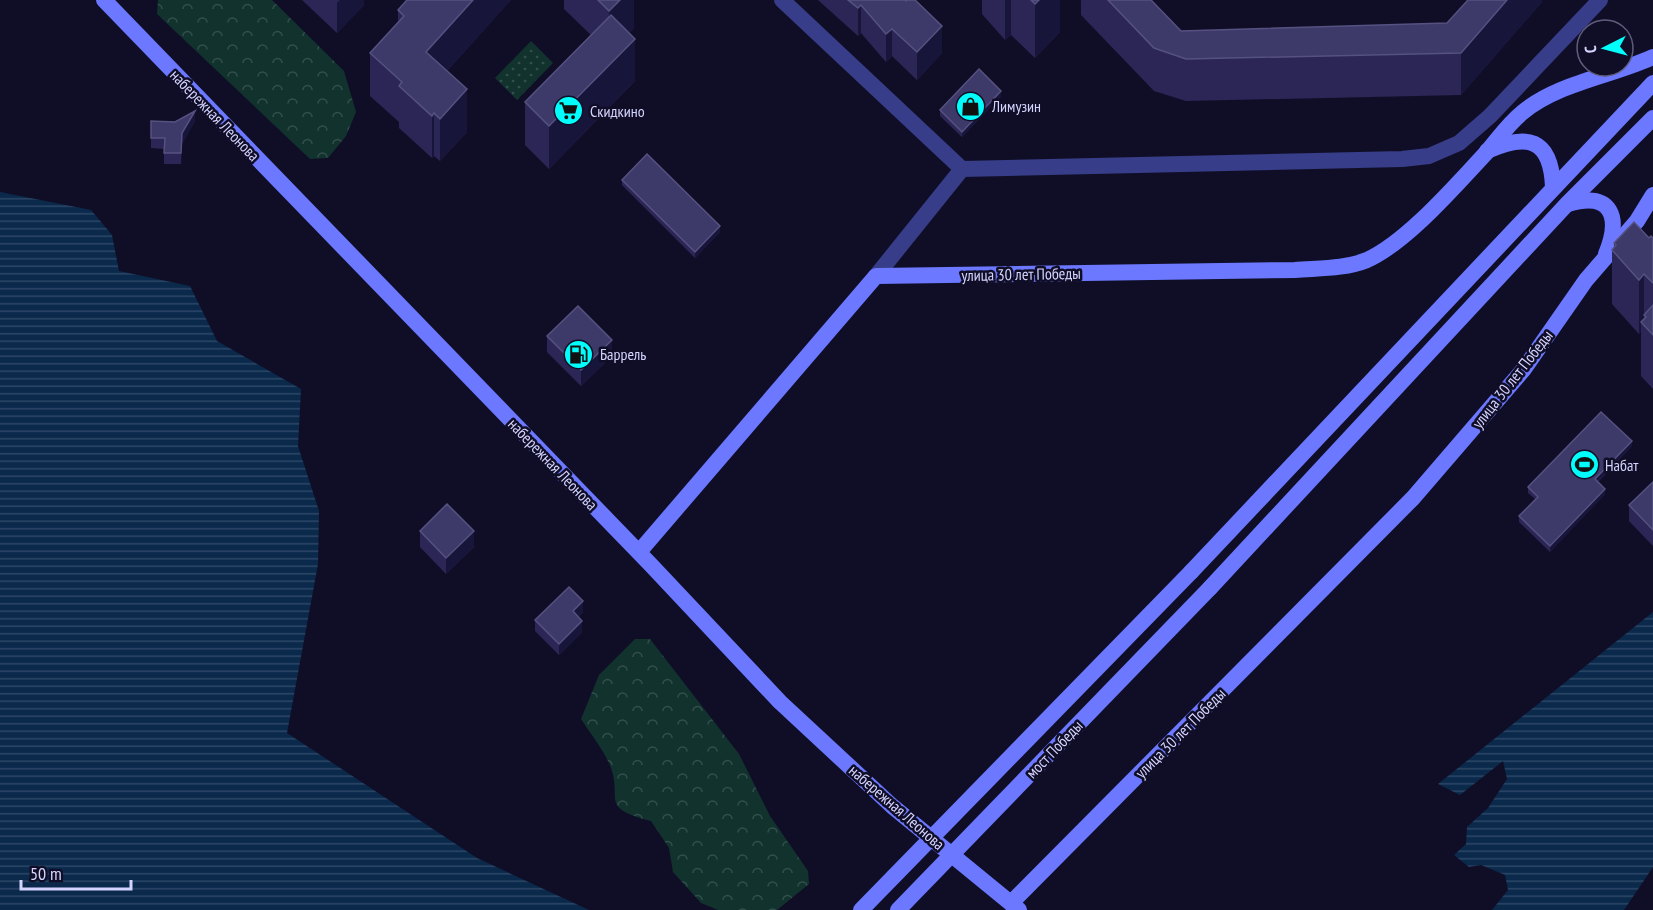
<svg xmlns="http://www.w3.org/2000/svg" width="1653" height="910" font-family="'PT Sans Narrow',sans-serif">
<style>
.grass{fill:url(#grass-dots)}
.forest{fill:url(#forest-crowns)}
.water{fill:url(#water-rules)}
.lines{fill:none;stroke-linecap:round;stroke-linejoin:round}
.minor{stroke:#373d88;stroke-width:16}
.secondary{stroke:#6b78ff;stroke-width:16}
.secondary-bridge{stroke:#6b78ff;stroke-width:16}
.wall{fill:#2b2656}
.shaded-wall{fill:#18153b}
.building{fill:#3d3968;stroke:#555180;stroke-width:1.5}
.labels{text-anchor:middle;stroke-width:5;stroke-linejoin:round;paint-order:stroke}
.poi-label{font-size:16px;fill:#d5d4ff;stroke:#100e27;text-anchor:start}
.street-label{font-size:16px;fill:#d5d4ff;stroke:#100e27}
</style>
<defs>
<pattern id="grass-dots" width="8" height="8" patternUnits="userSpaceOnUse" patternTransform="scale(1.5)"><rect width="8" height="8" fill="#11322d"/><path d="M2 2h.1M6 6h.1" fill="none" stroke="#334f4c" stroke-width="1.8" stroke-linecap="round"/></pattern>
<pattern id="forest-crowns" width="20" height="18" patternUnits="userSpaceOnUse" patternTransform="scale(1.5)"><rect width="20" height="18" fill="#11322d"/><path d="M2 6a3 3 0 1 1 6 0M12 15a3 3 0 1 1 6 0" fill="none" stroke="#334f4c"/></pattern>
<pattern id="water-rules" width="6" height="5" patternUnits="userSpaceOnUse" patternTransform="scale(1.5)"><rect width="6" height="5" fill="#0a294b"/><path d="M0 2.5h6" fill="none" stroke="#2d4766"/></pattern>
</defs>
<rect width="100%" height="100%" fill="#100e27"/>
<!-- grass -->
<polygon class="grass" points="531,41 553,63 517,100 495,78"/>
<!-- forest -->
<g class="forest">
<polygon points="158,0 272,0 344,71 356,112 346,136 328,158 310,159 157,14"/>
<path d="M635,639H650L739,754L770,816L808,871L809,884L777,910H718L701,903L673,872L669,848L651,821C596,807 625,799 609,763C602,748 590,733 581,719L599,675Z"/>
</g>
<!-- water -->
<g class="water">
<polygon points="0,192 91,210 112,235 119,271 190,286 217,341 301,389 298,446 319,511 318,564 287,733 477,858 589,910 0,910"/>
<polygon points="1653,612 1653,867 1624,910 1492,910 1508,890 1505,875 1481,865 1469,867 1454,855 1466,844 1467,827 1488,808 1507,779 1503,761 1460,795 1438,784"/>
</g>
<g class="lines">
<!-- minor -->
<g class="minor">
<polyline points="782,0 962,169"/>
<polyline points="876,276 962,169 1402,159 1429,156 1459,143 1490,116 1600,0"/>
</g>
<!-- secondary -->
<g class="secondary">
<polyline points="104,0 651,565 780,702 892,806 1019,910"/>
<path d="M1487,151C1527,133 1551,138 1553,187"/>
<path d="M1568,204C1612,191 1621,217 1606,254"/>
<path d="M639,552L876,276L1295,270C1318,268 1345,269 1367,260C1407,242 1456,185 1486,153C1498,139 1508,124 1523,112C1558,83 1612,76 1653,57"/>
<polyline points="1191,572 1653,83"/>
<polyline points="1210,588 1567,204 1653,118"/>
<polyline points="1011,903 1413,498 1524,369 1586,280 1637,221 1653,195"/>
</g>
<!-- secondary-bridge -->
<g class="secondary-bridge">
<polyline points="861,910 1191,572"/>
<polyline points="898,910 1210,588"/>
</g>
</g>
<!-- wall -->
<g class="wall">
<polygon points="302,0 364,0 364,5 337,33"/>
<polygon points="407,0 511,0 447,71 467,132 440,161 434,156 432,158 399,128 399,122 370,96 370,53 398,22 398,10"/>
<polygon points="564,0 634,0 634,28 629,33 635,81 549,169 525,145 525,102 591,35 564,9"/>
<polygon points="818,0 905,0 942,53 917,80 892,56 886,62 861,33 858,36"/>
<polygon points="982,0 1060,0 1060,32 1035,58 1011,35 1005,40 982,14"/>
<polygon points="1081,0 1151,0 1181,31 1447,23 1542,0 1542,2 1461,95 1186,101 1154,91 1081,15"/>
<polygon points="1001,96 962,137 940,116 940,110"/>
<polygon points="151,121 195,121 182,144 181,164 164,164 164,149 151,148"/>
<polygon points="622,180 720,232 695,258 622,185"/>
<polygon points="1649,238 1653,238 1653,389 1641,376 1641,331 1639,334 1612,304 1612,250 1614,247 1614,243"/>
<polygon points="547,336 612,356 581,386 547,352"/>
<polygon points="1632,446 1598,482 1605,494 1550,552 1519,522 1519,516 1535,499 1528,493 1528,487"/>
<polygon points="1653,482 1653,546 1629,521 1629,505"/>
<polygon points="420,531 474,547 446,574 420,547"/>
<polygon points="583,612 578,617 582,632 559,655 535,631 535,620"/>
</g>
<!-- shaded-wall -->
<g class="shaded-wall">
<polygon points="340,0 364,0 364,5 337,33 337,3"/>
<polygon points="473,0 511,0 426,94 426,52"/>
<polygon points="620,0 634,0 634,28 609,53 609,11"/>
<polygon points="1005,0 1011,0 1011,35 1005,40"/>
<polygon points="1039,0 1060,0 1060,32 1035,58 1035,4"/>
<polygon points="1507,0 1542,0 1542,2 1461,95 1461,53"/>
<polygon points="861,5 861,33 858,36 858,8"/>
<polygon points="942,26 942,53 917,80 917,52"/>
<polygon points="892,29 892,56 886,62 886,34"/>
<polygon points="635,39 635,81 549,169 549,126"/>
<polygon points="467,89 467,132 440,161 440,119"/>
<polygon points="1001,91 1001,96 962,137 962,132"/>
<polygon points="195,111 195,121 182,144 181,164 182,133"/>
<polygon points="434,113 434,156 432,158 432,116"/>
<polygon points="720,226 720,232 695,258 695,252"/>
<polygon points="1644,274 1644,324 1641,322 1641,331 1639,334 1639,280"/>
<polygon points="612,340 612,356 581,386 581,370"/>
<polygon points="1632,441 1632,446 1595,484 1595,479"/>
<polygon points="1605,489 1605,494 1550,552 1550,546"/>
<polygon points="474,531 474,547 446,574 446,558"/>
<polygon points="583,601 583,612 573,622 573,611"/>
<polygon points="582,621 582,632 559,655 559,644"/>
</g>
<!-- building -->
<g class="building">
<polygon points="407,0 473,0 426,52 467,89 440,119 434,113 432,116 399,86 402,82 370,53 404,16 398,10"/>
<polygon points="598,0 620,0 609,11"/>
<polygon points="848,0 905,0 906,1 907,0 915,0 942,26 917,52 892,29 886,34 861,5 858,8"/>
<polygon points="1031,0 1039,0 1035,4"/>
<polygon points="1108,0 1151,0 1181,31 1447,23 1468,0 1507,0 1461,53 1186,59 1154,48"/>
<polygon points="611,15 635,39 549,126 525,102"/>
<polygon points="979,69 1001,91 962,132 940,110"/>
<polygon points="195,111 182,133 181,153 164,153 165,138 151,138 151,121 175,122"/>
<polygon points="647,154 720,226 695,252 622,180"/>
<polygon points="1634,222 1649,238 1651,236 1653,238 1653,283 1644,274 1639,280 1612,250 1616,245 1614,243"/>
<polygon points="1653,305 1653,335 1641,322 1646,317 1644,315"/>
<polygon points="578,306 612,340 581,370 547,336"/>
<polygon points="1601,412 1632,441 1595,479 1605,489 1550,546 1519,516 1538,497 1528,487"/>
<polygon points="1653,482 1653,530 1629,505"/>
<polygon points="447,504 474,531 446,558 420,531"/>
<polygon points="569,587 583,601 573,611 582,621 559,644 535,620"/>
</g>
<!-- icons -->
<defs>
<symbol id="shop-disc" viewBox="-11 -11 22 22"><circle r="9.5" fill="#00fffc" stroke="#100e27"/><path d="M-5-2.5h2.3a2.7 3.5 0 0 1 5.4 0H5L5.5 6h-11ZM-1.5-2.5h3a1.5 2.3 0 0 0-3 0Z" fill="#111"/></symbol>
<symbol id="supermarket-disc" viewBox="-11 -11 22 22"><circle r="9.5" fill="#00fffc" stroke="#100e27"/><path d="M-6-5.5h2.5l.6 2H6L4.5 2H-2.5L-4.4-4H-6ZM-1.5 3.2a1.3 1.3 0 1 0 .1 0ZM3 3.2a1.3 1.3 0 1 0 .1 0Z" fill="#111"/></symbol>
<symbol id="fuel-disc" viewBox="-11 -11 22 22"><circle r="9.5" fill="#00fffc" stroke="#100e27"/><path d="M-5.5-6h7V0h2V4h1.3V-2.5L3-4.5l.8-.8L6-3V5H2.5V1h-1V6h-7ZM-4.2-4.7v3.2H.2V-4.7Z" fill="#111"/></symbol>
<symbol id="stadium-disc" viewBox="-11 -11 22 22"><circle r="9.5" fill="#00fffc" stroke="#100e27"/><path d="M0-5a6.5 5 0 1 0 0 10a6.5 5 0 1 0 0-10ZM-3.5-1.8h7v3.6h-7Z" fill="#111"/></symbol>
</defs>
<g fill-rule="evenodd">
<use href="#shop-disc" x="954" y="90" width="33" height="33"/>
<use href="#supermarket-disc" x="552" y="94" width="33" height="33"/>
<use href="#fuel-disc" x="562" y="338" width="33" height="33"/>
<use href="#stadium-disc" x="1568" y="448" width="33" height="33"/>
</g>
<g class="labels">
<!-- poi labels -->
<g class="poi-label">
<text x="992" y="112">Лимузин</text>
<text x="590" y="117">Скидкино</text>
<text x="600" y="360">Баррель</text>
<text x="1605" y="471">Набат</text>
</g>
<!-- street labels -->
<g class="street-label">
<text transform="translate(215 115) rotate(46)" y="6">набережная Леонова</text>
<text transform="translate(1021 274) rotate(-1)" y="6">улица 30 лет Победы</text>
<text transform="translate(1512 379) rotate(-52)" y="6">улица 30 лет Победы</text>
<text transform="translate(553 464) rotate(46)" y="6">набережная Леонова</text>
<text transform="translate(1180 733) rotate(-45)" y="6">улица 30 лет Победы</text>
<text transform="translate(1054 749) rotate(-46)" y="6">мост Победы</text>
<text transform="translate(897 807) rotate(41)" y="6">набережная Леонова</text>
</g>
</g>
<!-- north arrow -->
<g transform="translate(1605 48) rotate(264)"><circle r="28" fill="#100e27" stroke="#5f5d7d" stroke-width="1.5"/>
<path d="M0-4.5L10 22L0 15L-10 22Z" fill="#00fffc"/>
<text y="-9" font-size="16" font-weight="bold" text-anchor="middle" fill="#d5d4ff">С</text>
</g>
<!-- scale -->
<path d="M21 880v9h110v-9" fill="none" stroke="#d5d4ff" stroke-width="3"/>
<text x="30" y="880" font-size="18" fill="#d5d4ff" stroke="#100e27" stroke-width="4.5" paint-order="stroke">50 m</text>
</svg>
